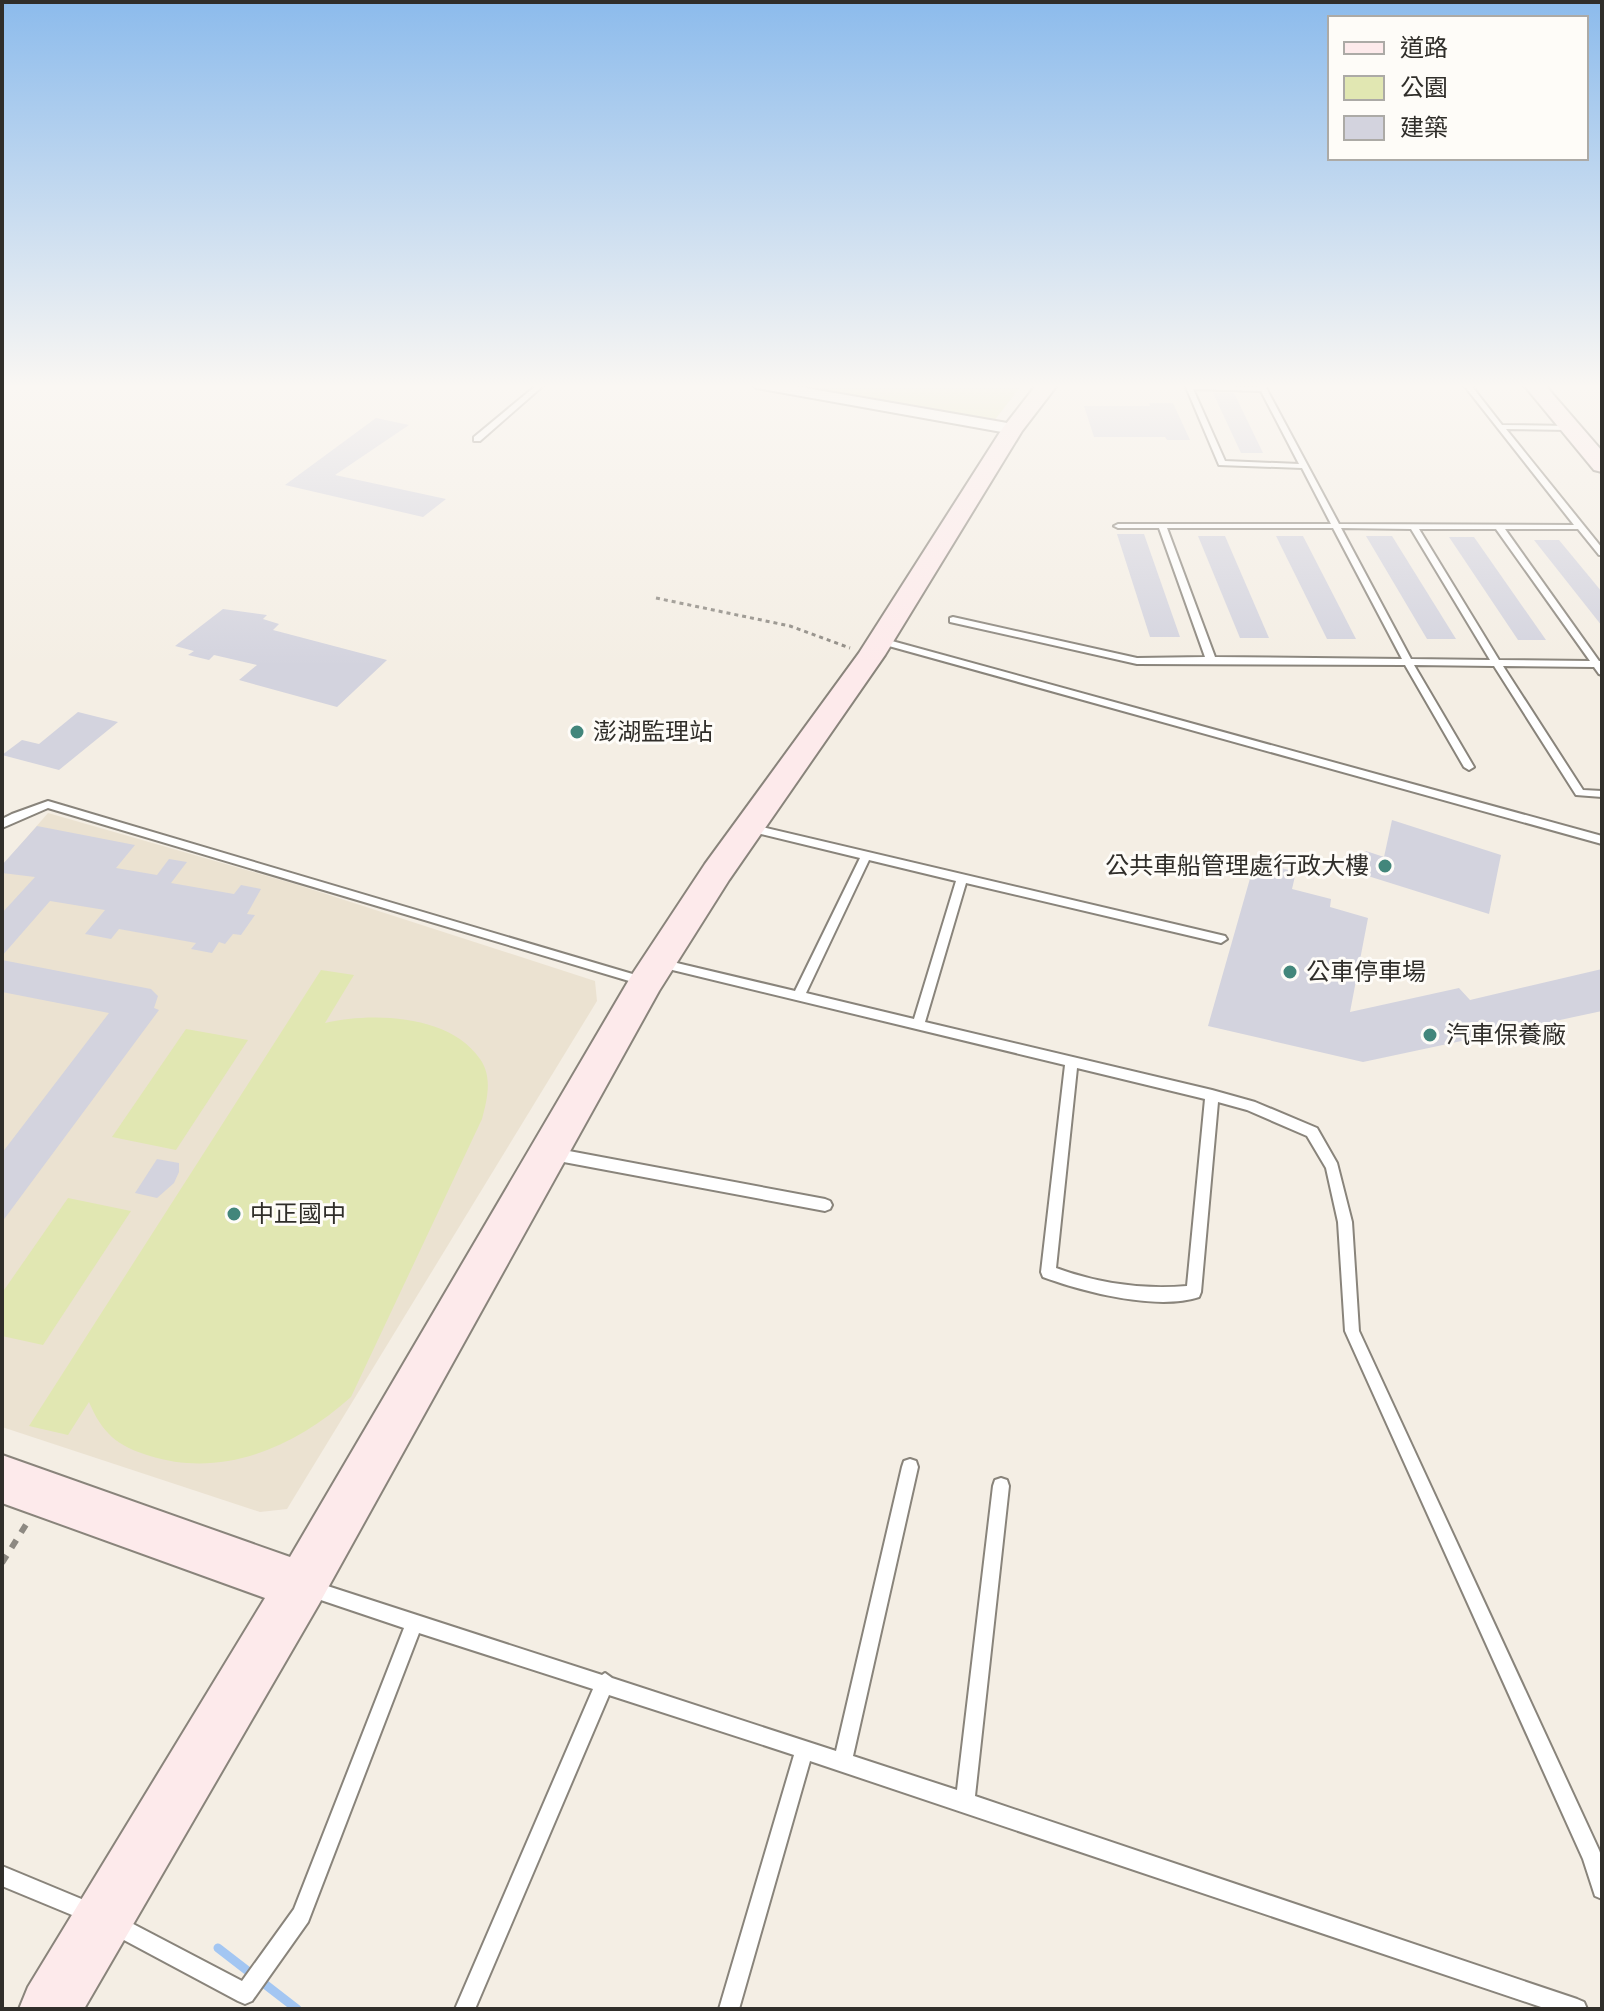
<svg xmlns="http://www.w3.org/2000/svg" width="1604" height="2011" font-family="'Noto Sans','Noto Sans TC',sans-serif">
<style>
.built{fill:#ebe2d1}
.green{fill:#e1e7b2}
.lines{fill:none;stroke-linecap:round;stroke-linejoin:round}
.stream{stroke:#a3c6f2;stroke-width:9}
.building{fill:#d3d3de}
.lane-casing{stroke:#89847b;stroke-width:4}
.street-casing{stroke:#89847b;stroke-width:4}
.secondary-casing{stroke:#89847b;stroke-width:4}
.path-far1{stroke:#8d8982;stroke-width:3;stroke-dasharray:4 4;stroke-linecap:butt}
.path{stroke:#8d8982;stroke-width:6;stroke-dasharray:9 9;stroke-linecap:butt}
.lane{fill:#fff;fill-rule:evenodd}
.street{fill:#fff;fill-rule:evenodd}
.secondary{fill:#fdeaeb;fill-rule:evenodd}
.poi-dot{fill:#42867b;stroke:#fefcf8;stroke-width:3}
.labels{text-anchor:middle;stroke-width:6;stroke-linejoin:round;paint-order:stroke}
.poi-label{font-size:24px;fill:#302e2a;stroke:#fefcf8;text-anchor:start}
</style>
<rect width="100%" height="100%" fill="#f4eee4"/>
<!-- built -->
<polygon class="built" points="48,813 295,884 595,981 597,1001 287,1509 260,1512 2,1427 2,866"/>
<!-- green -->
<g class="green">
<polygon points="775,384 1023,384 993,422"/>
<path d="M321,970L354,975L325,1023C371,1012 450,1014 480,1059C493,1077 487,1100 482,1119L351,1397C296,1446 224,1479 150,1456C117,1446 102,1433 89,1402L68,1435L29,1426Z"/>
<polygon points="186,1029 248,1040 176,1150 112,1137"/>
<polygon points="68,1198 131,1211 43,1345 2,1336 2,1293"/>
</g>
<g class="lines">
<!-- stream -->
<polyline class="stream" points="218,1948 297,2009"/>
</g>
<!-- building -->
<g class="building">
<polygon points="1213,393 1234,393 1263,453 1241,453"/>
<polygon points="1149,403 1173,403 1190,440 1167,440 1165,437 1094,437 1084,406 1150,406"/>
<polygon points="376,418 409,425 335,475 446,499 423,517 285,485"/>
<polygon points="1117,534 1144,534 1180,637 1150,637"/>
<polygon points="1198,536 1225,536 1269,638 1240,638"/>
<polygon points="1276,536 1303,536 1356,639 1327,639"/>
<polygon points="1366,536 1392,536 1456,639 1427,639"/>
<polygon points="1449,537 1474,537 1546,640 1518,640"/>
<polygon points="1534,540 1559,540 1602,592 1602,626"/>
<polygon points="223,609 267,615 263,619 279,624 273,630 387,660 337,707 239,680 257,665 214,655 209,660 188,655 194,651 175,646"/>
<polygon points="78,712 118,722 59,770 2,755 22,740 39,744"/>
<polygon points="1392,820 1501,855 1489,914 1352,871 1366,851 1384,857"/>
<polygon points="37,826 135,845 116,868 157,875 169,859 187,862 171,883 234,894 241,885 261,889 247,914 255,915 241,935 233,934 225,944 219,942 212,953 191,949 196,943 119,929 111,939 85,934 105,910 50,901 2,956 2,913 35,877 2,873 2,865"/>
<polygon points="1255,861 1296,872 1292,889 1331,899 1330,907 1368,918 1350,1012 1459,988 1470,1000 1602,969 1602,1011 1363,1062 1208,1026"/>
<polygon points="2,960 151,989 158,996 154,1008 159,1010 2,1222 2,1153 109,1013 2,992"/>
<polygon points="157,1159 179,1163 179,1172 174,1183 157,1198 135,1193"/>
</g>
<g class="lines">
<defs>
<g id="lane">
<polygon points="538,384 545,384 480,441 474,441 474,437"/>
<path d="M1258,384H1264L1339,524L1574,525L1463,384H1470L1502,425L1572,426L1573,428L1569,430L1506,429L1602,548V555H1599L1578,529H1505L1599,661H1602V675L1599,674L1594,667L1503,666L1583,790L1602,791V797L1576,795L1494,666L1414,665L1474,767L1469,770L1464,767L1405,665L1137,664L950,622V618L953,617L1137,658L1205,657L1159,528H1118L1114,526L1118,524H1331L1302,468L1219,465L1186,387L1189,385L1259,387ZM1193,389L1261,391L1299,464L1225,461ZM1167,528H1333L1402,659L1215,657ZM1341,528L1411,529L1490,660L1411,659ZM1419,529H1496L1590,661L1499,660Z"/>
<polygon points="881,638 1602,836 1602,844 878,643 878,639"/>
<polygon points="48,801 646,978 652,982 646,986 48,808 2,828 2,819 12,814"/>
<path d="M749,824L1225,936L1227,939L1221,943L966,883L925,1022L1212,1090L1255,1102L1317,1128L1337,1163L1352,1222L1359,1331L1599,1850L1602,1858V1899L1595,1896L1583,1859L1345,1331L1338,1222L1326,1168L1307,1136L1247,1110L1218,1102L1201,1292L1199,1297C1157,1311 1084,1292 1043,1277L1041,1272L1065,1065L656,966L654,963L656,960L660,959L795,991L860,858L745,830L744,828L745,826ZM869,860L956,881L914,1019L806,993ZM1077,1068L1205,1099L1187,1286C1143,1290 1097,1283 1056,1268Z"/>
<polygon points="553,1148 825,1199 830,1201 832,1205 830,1209 825,1211 553,1160 548,1158 546,1154 548,1150"/>
<polygon points="910,1459 916,1461 918,1467 853,1756 957,1790 993,1486 995,1480 1001,1478 1007,1480 1009,1486 975,1796 1577,1999 1584,2002 1587,2009 1547,2009 810,1761 739,2009 719,2009 794,1755 609,1695 475,2009 455,2009 593,1689 419,1633 308,1922 252,2001 245,2004 238,2001 109,1932 106,1925 109,1918 116,1915 242,1981 294,1909 404,1628 306,1595 304,1589 306,1583 312,1581 602,1675 605,1673 612,1678 836,1751 902,1467 904,1461"/>
<polygon points="2,1866 96,1905 99,1912 96,1919 89,1922 2,1886"/>
</g>
<polygon id="street" points="750,384 783,384 1013,424 1021,429 1013,434 757,388"/>
<g id="secondary">
<polygon points="1037,384 1058,384 1022,431 885,655 729,880 659,991 319,1604 84,2009 19,2009 28,1987 265,1598 2,1503 2,1455 290,1557 633,973 705,864 859,653 1002,429"/>
<polygon points="1523,384 1544,384 1602,451 1602,472 1594,470"/>
</g>
</defs>
<!-- lane casing -->
<use href="#lane" class="lane-casing"/>
<!-- street casing -->
<use href="#street" class="street-casing"/>
<!-- secondary casing -->
<use href="#secondary" class="secondary-casing"/>
<!-- path-far1 -->
<polyline class="path-far1" points="656,598 790,626 850,648"/>
<!-- path -->
<polyline class="path" points="2,1563 27,1523"/>
<!-- lane -->
<use href="#lane" class="lane"/>
<!-- street -->
<use href="#street" class="street"/>
<!-- secondary -->
<use href="#secondary" class="secondary"/>
</g>
<!-- sky -->
<linearGradient id="sky" x2="0" y2="1"><stop stop-color="#8cbbec"/><stop offset="0.58" stop-color="#faf7f3"/><stop offset="1" stop-color="#faf7f3" stop-opacity="0"/></linearGradient>
<rect width="1604" height="666" fill="url(#sky)"/>
<!-- markers -->
<g class="poi-dot">
<circle cx="577" cy="732" r="8"/>
<circle cx="1385" cy="866" r="8"/>
<circle cx="1290" cy="972" r="8"/>
<circle cx="1430" cy="1035" r="8"/>
<circle cx="234" cy="1214" r="8"/>
</g>
<g class="labels">
<!-- poi labels -->
<g class="poi-label">
<text x="593" y="740">澎湖監理站</text>
<text x="1369" y="874" text-anchor="end">公共車船管理處行政大樓</text>
<text x="1306" y="980">公車停車場</text>
<text x="1446" y="1043">汽車保養廠</text>
<text x="250" y="1222">中正國中</text>
</g>
</g>
<!-- border -->
<rect width="1604" height="2011" fill="none" stroke="#302e2a" stroke-width="8"/>
<!-- legend -->
<rect x="1328" y="16" width="260" height="144" fill="#fefcf8" stroke="#acaaa6" stroke-width="2"/>
<rect x="1344" y="42" width="40" height="12" fill="#fdeaeb" stroke="#acaaa6" stroke-width="2"/>
<text x="1400" y="56" font-size="24" fill="#302e2a">道路</text>
<rect x="1344" y="76" width="40" height="24" fill="#e1e7b2" stroke="#acaaa6" stroke-width="2"/>
<text x="1400" y="96" font-size="24" fill="#302e2a">公園</text>
<rect x="1344" y="116" width="40" height="24" fill="#d3d3de" stroke="#acaaa6" stroke-width="2"/>
<text x="1400" y="136" font-size="24" fill="#302e2a">建築</text>
</svg>
